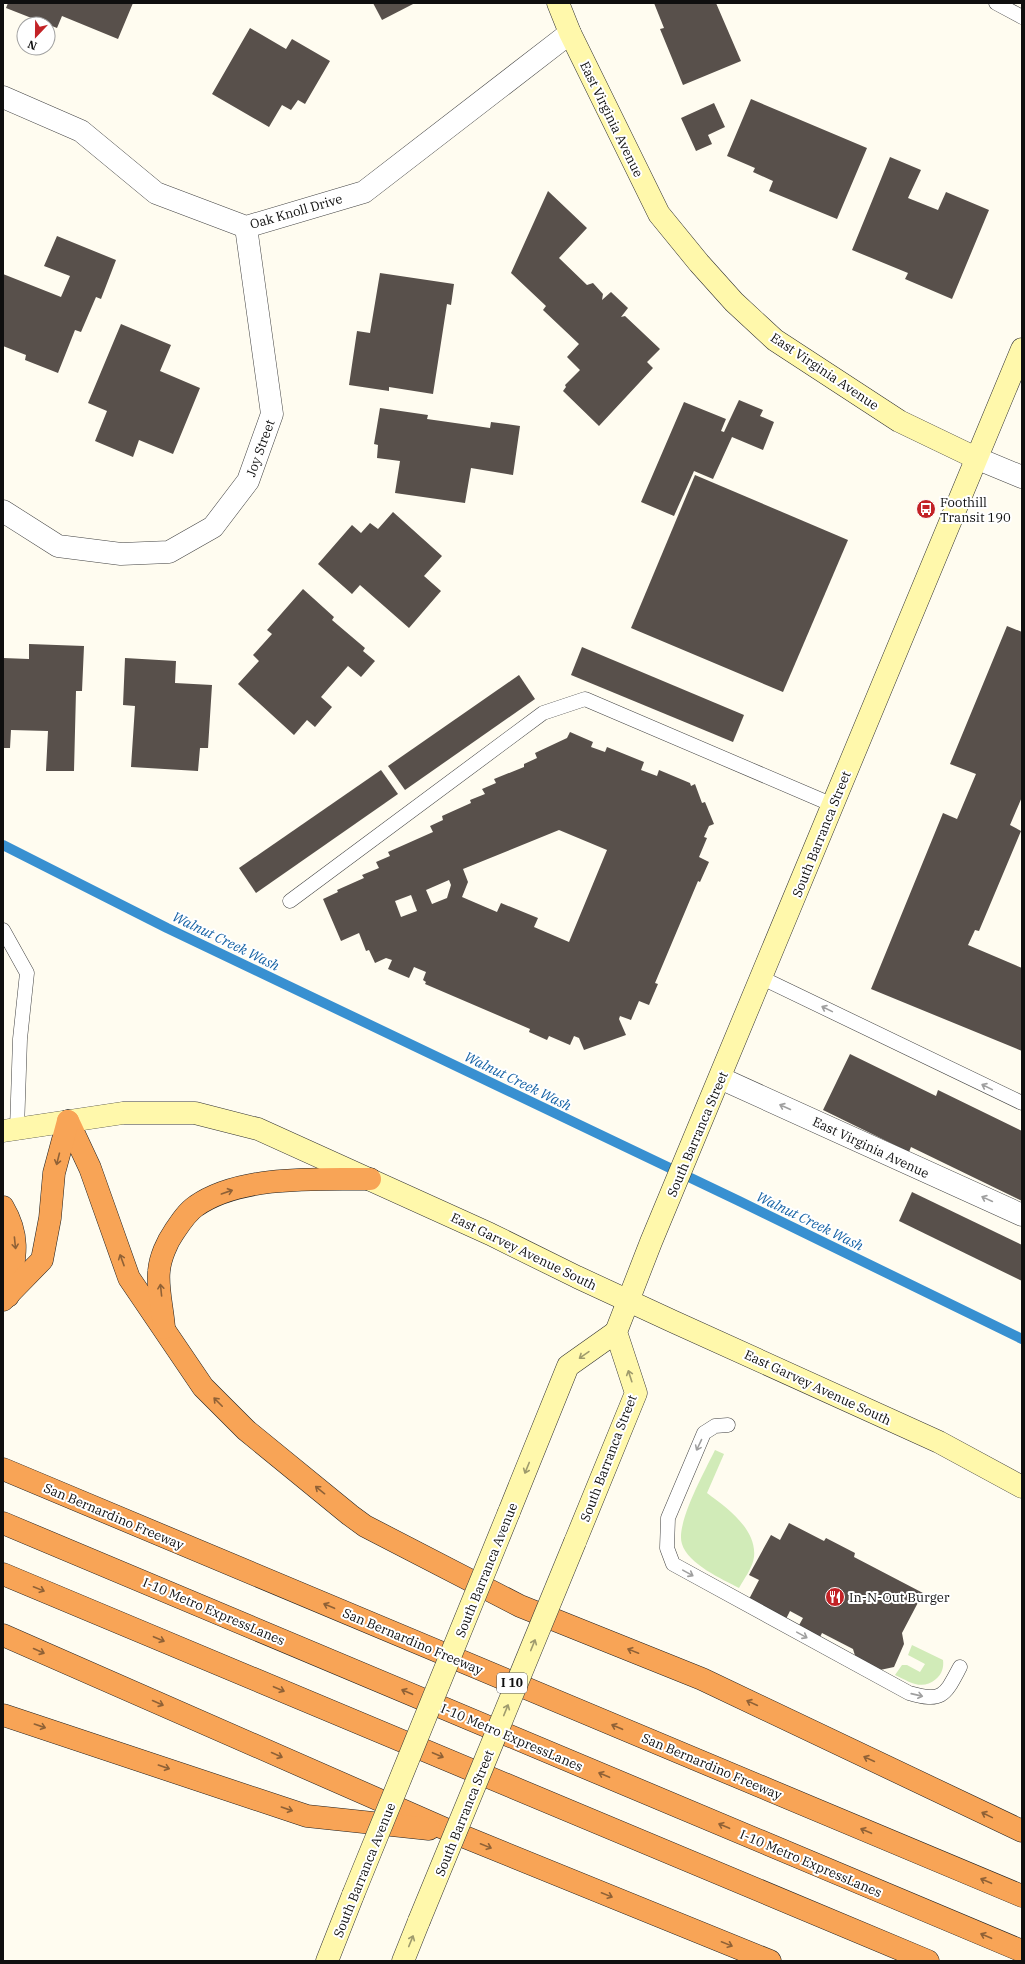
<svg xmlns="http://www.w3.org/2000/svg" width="1025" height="1964" font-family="'IBM Plex Serif',serif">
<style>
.green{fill:#d1ebb8}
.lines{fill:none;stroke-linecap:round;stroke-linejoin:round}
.stream{stroke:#3890d1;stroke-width:10}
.building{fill:#58504b;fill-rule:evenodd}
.lane-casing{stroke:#424242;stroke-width:15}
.street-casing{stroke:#424242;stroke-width:23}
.secondary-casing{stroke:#313131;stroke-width:23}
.highway-casing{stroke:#202020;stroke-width:23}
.lane{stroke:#fff;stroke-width:14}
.street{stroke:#fff;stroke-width:22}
.secondary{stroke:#fff8ab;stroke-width:22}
.highway{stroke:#f8a456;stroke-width:22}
.secondary-bridge-casing{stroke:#313131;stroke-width:23;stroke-linecap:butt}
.secondary-bridge{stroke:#fff8ab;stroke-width:22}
.oneway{stroke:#9f9f9f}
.oneway2{stroke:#8f6136}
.oneway3{stroke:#9f9b6d}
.labels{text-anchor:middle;stroke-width:4;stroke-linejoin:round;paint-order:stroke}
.shield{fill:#fff;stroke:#575757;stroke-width:1}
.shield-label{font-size:12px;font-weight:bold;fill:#0f0f0f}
.street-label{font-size:13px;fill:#0f0f0f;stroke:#fff}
.poi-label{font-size:13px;fill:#0f0f0f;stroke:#fff;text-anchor:start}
.water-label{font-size:14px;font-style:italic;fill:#1461a4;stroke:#fff}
</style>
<rect width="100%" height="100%" fill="#fffcf0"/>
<!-- green -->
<g class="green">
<path d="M715,1450L724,1454L707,1493C727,1508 757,1529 754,1557C753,1567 744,1579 739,1588C722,1579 688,1564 682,1544C675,1524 706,1469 715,1450Z"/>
<path d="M912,1645L943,1660C944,1667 942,1674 936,1679C922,1691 910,1682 895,1675L902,1665H907L920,1672L925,1664L908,1655Z"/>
</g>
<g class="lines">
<!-- stream -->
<polyline class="stream" points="3,845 167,928 739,1201 1022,1339"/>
</g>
<!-- building -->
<g class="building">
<polygon points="8,3 133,3 118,39 62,16 57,28 6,8"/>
<polygon points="373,3 415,3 382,20"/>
<polygon points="654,3 716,3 741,61 683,85 660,29 664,28"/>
<polygon points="250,28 286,49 292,39 330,61 305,104 298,100 291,110 282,105 269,127 212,94"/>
<polygon points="751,99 867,148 837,219 769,191 773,181 753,172 755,168 727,156"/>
<polygon points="714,103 725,127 708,135 712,144 696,151 681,118"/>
<polygon points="890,157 921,170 908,198 938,210 946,192 989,210 952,299 905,279 908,273 852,250"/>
<polygon points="548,191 587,228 559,258 587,285 593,283 603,294 602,300 611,292 628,308 621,317 625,316 660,349 647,362 653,368 599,426 563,391 566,387 565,385 580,370 567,357 579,344 543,310 546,306 511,273"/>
<polygon points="57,236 116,260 101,299 96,297 81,332 75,330 58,373 25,360 26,355 3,346 3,274 61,297 70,276 44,266"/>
<polygon points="380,273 454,284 451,305 447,304 433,394 389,387 389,391 349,385 357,331 370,333"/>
<polygon points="121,324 171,345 160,371 200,388 173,454 139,440 133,457 95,441 107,411 88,403"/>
<polygon points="739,400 763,410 760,416 774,422 763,450 732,437 713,479 694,471 674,516 641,502 684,402 726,419 721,431 724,432"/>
<polygon points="380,408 428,415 427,419 490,428 491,422 520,426 513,475 471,468 465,503 395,493 400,461 377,458 378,445 374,444"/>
<polygon points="695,475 848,540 783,692 631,628"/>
<polygon points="393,512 442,556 424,576 441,591 409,628 360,585 352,594 318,564 352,525 361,533 370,523 378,529"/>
<polygon points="303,589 334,617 332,620 365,648 363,651 375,661 361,677 348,666 321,697 332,707 315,727 307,720 294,735 238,684 259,661 253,655 272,634 267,630"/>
<polygon points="1007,626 1022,632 1022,797 1010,825 1021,831 979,931 975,930 968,945 1022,968 1022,1051 871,989 943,813 957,819 976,774 950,764"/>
<polygon points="29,644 84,646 82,691 76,691 74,771 46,771 48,731 11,730 10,748 3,748 3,658 29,659"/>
<polygon points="582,647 744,715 733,742 571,675"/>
<polygon points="125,658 176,661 175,683 212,685 208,748 200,748 198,771 131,767 135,706 123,705"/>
<polygon points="519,675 535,699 405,790 388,766"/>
<path d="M570,732L593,742L591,747L605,752L607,747L644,762L641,770L657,776L659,770L690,783L691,786L695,784L702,803L705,802L714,824L709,826L704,837L707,838L699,857L709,862L700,882L698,881L655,983L658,984L649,1005L639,1001L631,1020L620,1016L619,1019L626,1035L584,1050L579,1038L574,1036L570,1045L549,1036L547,1040L529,1032L530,1029L425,984L426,982L423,980L426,972L414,967L409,978L388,969L392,960L386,958L375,963L369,950L366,951L359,933L341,941L323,899L338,892L337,890L364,878L362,875L379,868L376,862L390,856L388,852L433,832L430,826L443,820L442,816L471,803L470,800L485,794L482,789L496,783L494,779L524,767V764L537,758L535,753L567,738ZM559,830L607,850L569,942L534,927L538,918L501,903L497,912L462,897L468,882L463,869ZM449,880L451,885L447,898L432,904L426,890ZM411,895L417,911L401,917L395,901Z"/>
<polygon points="381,770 398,794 256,893 239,868"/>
<polygon points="850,1054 936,1096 938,1090 1022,1131 1022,1201 911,1147 909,1152 823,1110"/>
<polygon points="912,1192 1022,1245 1022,1281 899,1221"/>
<polygon points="789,1523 824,1541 826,1538 855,1553 854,1557 923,1593 902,1633 904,1644 894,1667 880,1670 856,1659 853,1649 822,1633 819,1639 798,1627 803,1618 790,1611 785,1621 748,1601 759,1580 749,1575 771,1535 780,1540"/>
</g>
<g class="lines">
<defs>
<g id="lane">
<polyline points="996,3 1022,17"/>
<polyline points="290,901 543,713 585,699 833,805"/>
<polyline points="3,930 27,973 20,1039 17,1129"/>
<polyline points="762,978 1022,1103"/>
<path d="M728,1425L715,1426L704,1433L668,1518L667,1548L673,1564L909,1693C943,1703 945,1695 960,1667"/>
</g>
<g id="street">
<polyline points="3,97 81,131 156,193 246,227 364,192 570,33"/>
<polyline points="976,458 1022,477"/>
<polyline points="3,511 58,546 121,554 169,552 213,527 248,481 272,414 246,227"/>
<polyline points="720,1078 1022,1215"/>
</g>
<g id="secondary">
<polyline points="558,3 570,33 659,214 699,263 734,302 775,340 899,421 976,458"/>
<polyline points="3,1131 123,1113 195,1113 258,1129 490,1234 577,1277 672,1321 939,1442 1022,1487"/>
<polyline points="509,1512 568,1366 616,1332"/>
<polyline points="575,1542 636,1393 616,1332 651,1242 1022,349"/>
<polyline points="327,1961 353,1895"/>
<polyline points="403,1961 419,1921"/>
</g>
<g id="highway">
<polyline points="68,1121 90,1168 129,1278 203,1387 246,1430 350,1515 365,1526 520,1606 702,1679 1022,1831"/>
<path d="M3,1207C22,1239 14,1261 8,1296"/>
<polyline points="3,1300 42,1260 50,1218 54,1173 68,1121"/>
<path d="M164,1328C163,1311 157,1288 159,1271C160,1258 167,1242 174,1232C180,1223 187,1212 196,1206C240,1175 318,1179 370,1179"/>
<polyline points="3,1469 1022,1896"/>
<polyline points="3,1523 1022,1951"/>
<polyline points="3,1574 928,1961"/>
<polyline points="3,1635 450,1831 770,1961"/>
<polyline points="3,1715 307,1816 429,1829"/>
</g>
</defs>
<!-- lane casing -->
<use href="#lane" class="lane-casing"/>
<!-- street casing -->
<use href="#street" class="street-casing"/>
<!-- secondary casing -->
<use href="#secondary" class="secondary-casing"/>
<!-- highway casing -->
<use href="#highway" class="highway-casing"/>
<!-- lane -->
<use href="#lane" class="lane"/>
<!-- street -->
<use href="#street" class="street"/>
<!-- secondary -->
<use href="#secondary" class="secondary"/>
<!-- highway -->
<use href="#highway" class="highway"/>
<defs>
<g id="secondary-bridge">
<polyline points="353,1895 509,1512"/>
<polyline points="419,1921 575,1542"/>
</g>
</defs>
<!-- secondary-bridge casing -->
<use href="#secondary-bridge" class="secondary-bridge-casing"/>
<!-- secondary-bridge -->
<use href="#secondary-bridge" class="secondary-bridge"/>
</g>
<!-- one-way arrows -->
<defs><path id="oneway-shaft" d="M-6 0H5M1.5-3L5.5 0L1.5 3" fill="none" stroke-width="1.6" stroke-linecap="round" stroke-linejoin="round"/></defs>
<g class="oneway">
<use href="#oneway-shaft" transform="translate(827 1009) rotate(-154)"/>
<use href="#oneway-shaft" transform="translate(987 1087) rotate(-154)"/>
<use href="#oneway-shaft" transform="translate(785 1107) rotate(-156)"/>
<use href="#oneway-shaft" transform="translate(987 1199) rotate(-155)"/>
<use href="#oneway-shaft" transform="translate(699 1445) rotate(115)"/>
<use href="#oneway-shaft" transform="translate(688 1573) rotate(29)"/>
<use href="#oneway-shaft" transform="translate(802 1635) rotate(29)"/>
<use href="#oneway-shaft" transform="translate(917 1695) rotate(13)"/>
</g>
<g class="oneway2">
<use href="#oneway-shaft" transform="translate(58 1159) rotate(104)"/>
<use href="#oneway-shaft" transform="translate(227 1192) rotate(-19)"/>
<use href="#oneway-shaft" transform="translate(15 1243) rotate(84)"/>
<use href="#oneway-shaft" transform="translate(122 1260) rotate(-110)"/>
<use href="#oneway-shaft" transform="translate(161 1290) rotate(-96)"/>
<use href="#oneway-shaft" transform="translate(218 1402) rotate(-135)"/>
<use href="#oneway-shaft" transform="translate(320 1490) rotate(-141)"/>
<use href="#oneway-shaft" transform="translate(39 1589) rotate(22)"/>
<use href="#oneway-shaft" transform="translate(329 1606) rotate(-157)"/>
<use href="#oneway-shaft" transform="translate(159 1639) rotate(23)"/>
<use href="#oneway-shaft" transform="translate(39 1651) rotate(24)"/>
<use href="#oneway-shaft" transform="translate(633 1651) rotate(-158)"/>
<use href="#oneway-shaft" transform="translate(279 1689) rotate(23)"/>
<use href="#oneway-shaft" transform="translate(407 1692) rotate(-157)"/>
<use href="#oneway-shaft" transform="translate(158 1703) rotate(24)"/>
<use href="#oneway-shaft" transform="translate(752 1703) rotate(-155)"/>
<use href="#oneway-shaft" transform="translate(40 1726) rotate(19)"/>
<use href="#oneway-shaft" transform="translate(617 1727) rotate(-157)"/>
<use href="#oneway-shaft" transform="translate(277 1755) rotate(24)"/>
<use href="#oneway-shaft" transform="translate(438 1755) rotate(23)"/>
<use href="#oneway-shaft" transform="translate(869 1759) rotate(-155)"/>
<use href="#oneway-shaft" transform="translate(164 1767) rotate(19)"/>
<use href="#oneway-shaft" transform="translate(604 1775) rotate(-157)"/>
<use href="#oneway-shaft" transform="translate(287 1809) rotate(19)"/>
<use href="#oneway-shaft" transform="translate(987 1815) rotate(-154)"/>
<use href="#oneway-shaft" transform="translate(724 1826) rotate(-157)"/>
<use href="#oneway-shaft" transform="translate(866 1831) rotate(-157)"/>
<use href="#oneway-shaft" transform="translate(486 1846) rotate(22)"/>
<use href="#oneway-shaft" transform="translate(986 1881) rotate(-157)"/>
<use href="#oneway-shaft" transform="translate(607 1895) rotate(22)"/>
<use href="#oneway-shaft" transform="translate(986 1936) rotate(-157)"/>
<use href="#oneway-shaft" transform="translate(727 1944) rotate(22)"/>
</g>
<g class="oneway3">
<use href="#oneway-shaft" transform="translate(584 1355) rotate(145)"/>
<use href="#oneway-shaft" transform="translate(630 1376) rotate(-108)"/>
<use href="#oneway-shaft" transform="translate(527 1468) rotate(112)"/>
<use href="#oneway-shaft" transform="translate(533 1645) rotate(-68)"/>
<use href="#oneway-shaft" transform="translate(506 1710) rotate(-68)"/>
<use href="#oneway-shaft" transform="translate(411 1941) rotate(-68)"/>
</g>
<!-- icons -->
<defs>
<symbol id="bus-disc" viewBox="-11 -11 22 22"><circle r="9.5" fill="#c32226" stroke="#fff"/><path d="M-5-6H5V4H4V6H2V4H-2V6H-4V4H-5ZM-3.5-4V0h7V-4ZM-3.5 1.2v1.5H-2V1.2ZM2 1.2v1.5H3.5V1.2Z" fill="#fff"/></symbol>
<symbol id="restaurant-disc" viewBox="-11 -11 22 22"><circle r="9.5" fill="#c32226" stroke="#fff"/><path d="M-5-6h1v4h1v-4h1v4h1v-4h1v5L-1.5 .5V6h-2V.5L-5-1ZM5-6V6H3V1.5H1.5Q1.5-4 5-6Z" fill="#fff"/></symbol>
</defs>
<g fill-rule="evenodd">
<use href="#bus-disc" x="915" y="498" width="22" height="22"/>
<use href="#restaurant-disc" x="824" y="1586" width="22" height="22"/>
</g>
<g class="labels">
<!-- shield labels -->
<rect class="shield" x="497" y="1673" width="30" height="20" rx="3"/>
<g class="shield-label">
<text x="512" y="1687">I 10</text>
</g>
<!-- street labels -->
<g class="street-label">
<text transform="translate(612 119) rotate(64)" y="5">East Virginia Avenue</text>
<text transform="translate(296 211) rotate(-16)" y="5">Oak Knoll Drive</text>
<text transform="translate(825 371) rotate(34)" y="5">East Virginia Avenue</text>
<text transform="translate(260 448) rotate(-70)" y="5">Joy Street</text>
<text transform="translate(821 834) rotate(-68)" y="5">South Barranca Street</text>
<text transform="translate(697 1134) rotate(-67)" y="5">South Barranca Street</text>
<text transform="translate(871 1147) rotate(25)" y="5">East Virginia Avenue</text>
<text transform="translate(524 1251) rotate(26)" y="5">East Garvey Avenue South</text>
<text transform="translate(818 1387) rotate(25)" y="5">East Garvey Avenue South</text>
<text transform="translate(608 1458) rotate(-69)" y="5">South Barranca Street</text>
<text transform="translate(114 1516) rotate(23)" y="5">San Bernardino Freeway</text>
<text transform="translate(486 1570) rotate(-68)" y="5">South Barranca Avenue</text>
<text transform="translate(214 1611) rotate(23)" y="5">I-10 Metro ExpressLanes</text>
<text transform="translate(413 1641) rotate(23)" y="5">San Bernardino Freeway</text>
<text transform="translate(512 1737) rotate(23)" y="5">I-10 Metro ExpressLanes</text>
<text transform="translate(712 1766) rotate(23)" y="5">San Bernardino Freeway</text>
<text transform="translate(464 1813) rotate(-68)" y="5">South Barranca Street</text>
<text transform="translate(811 1863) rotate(23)" y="5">I-10 Metro ExpressLanes</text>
<text transform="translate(364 1870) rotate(-68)" y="5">South Barranca Avenue</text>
</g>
<!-- poi labels -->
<g class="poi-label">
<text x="940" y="507">Foothill<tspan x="940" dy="15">Transit 190</tspan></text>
<text x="849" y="1602">In-N-Out Burger</text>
</g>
<!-- water labels -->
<g class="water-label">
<text transform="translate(226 941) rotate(26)" y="5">Walnut Creek Wash</text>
<text transform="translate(518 1081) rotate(26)" y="5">Walnut Creek Wash</text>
<text transform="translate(810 1221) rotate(26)" y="5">Walnut Creek Wash</text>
</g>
</g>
<!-- border -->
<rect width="1025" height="1964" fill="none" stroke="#0f0f0f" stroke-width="8"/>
<!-- north arrow -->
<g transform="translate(36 36) rotate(202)"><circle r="19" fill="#ffffff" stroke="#9f9f9f"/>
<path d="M0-3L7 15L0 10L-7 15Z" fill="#c32226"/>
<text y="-6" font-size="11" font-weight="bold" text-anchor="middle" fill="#0f0f0f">N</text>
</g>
</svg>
